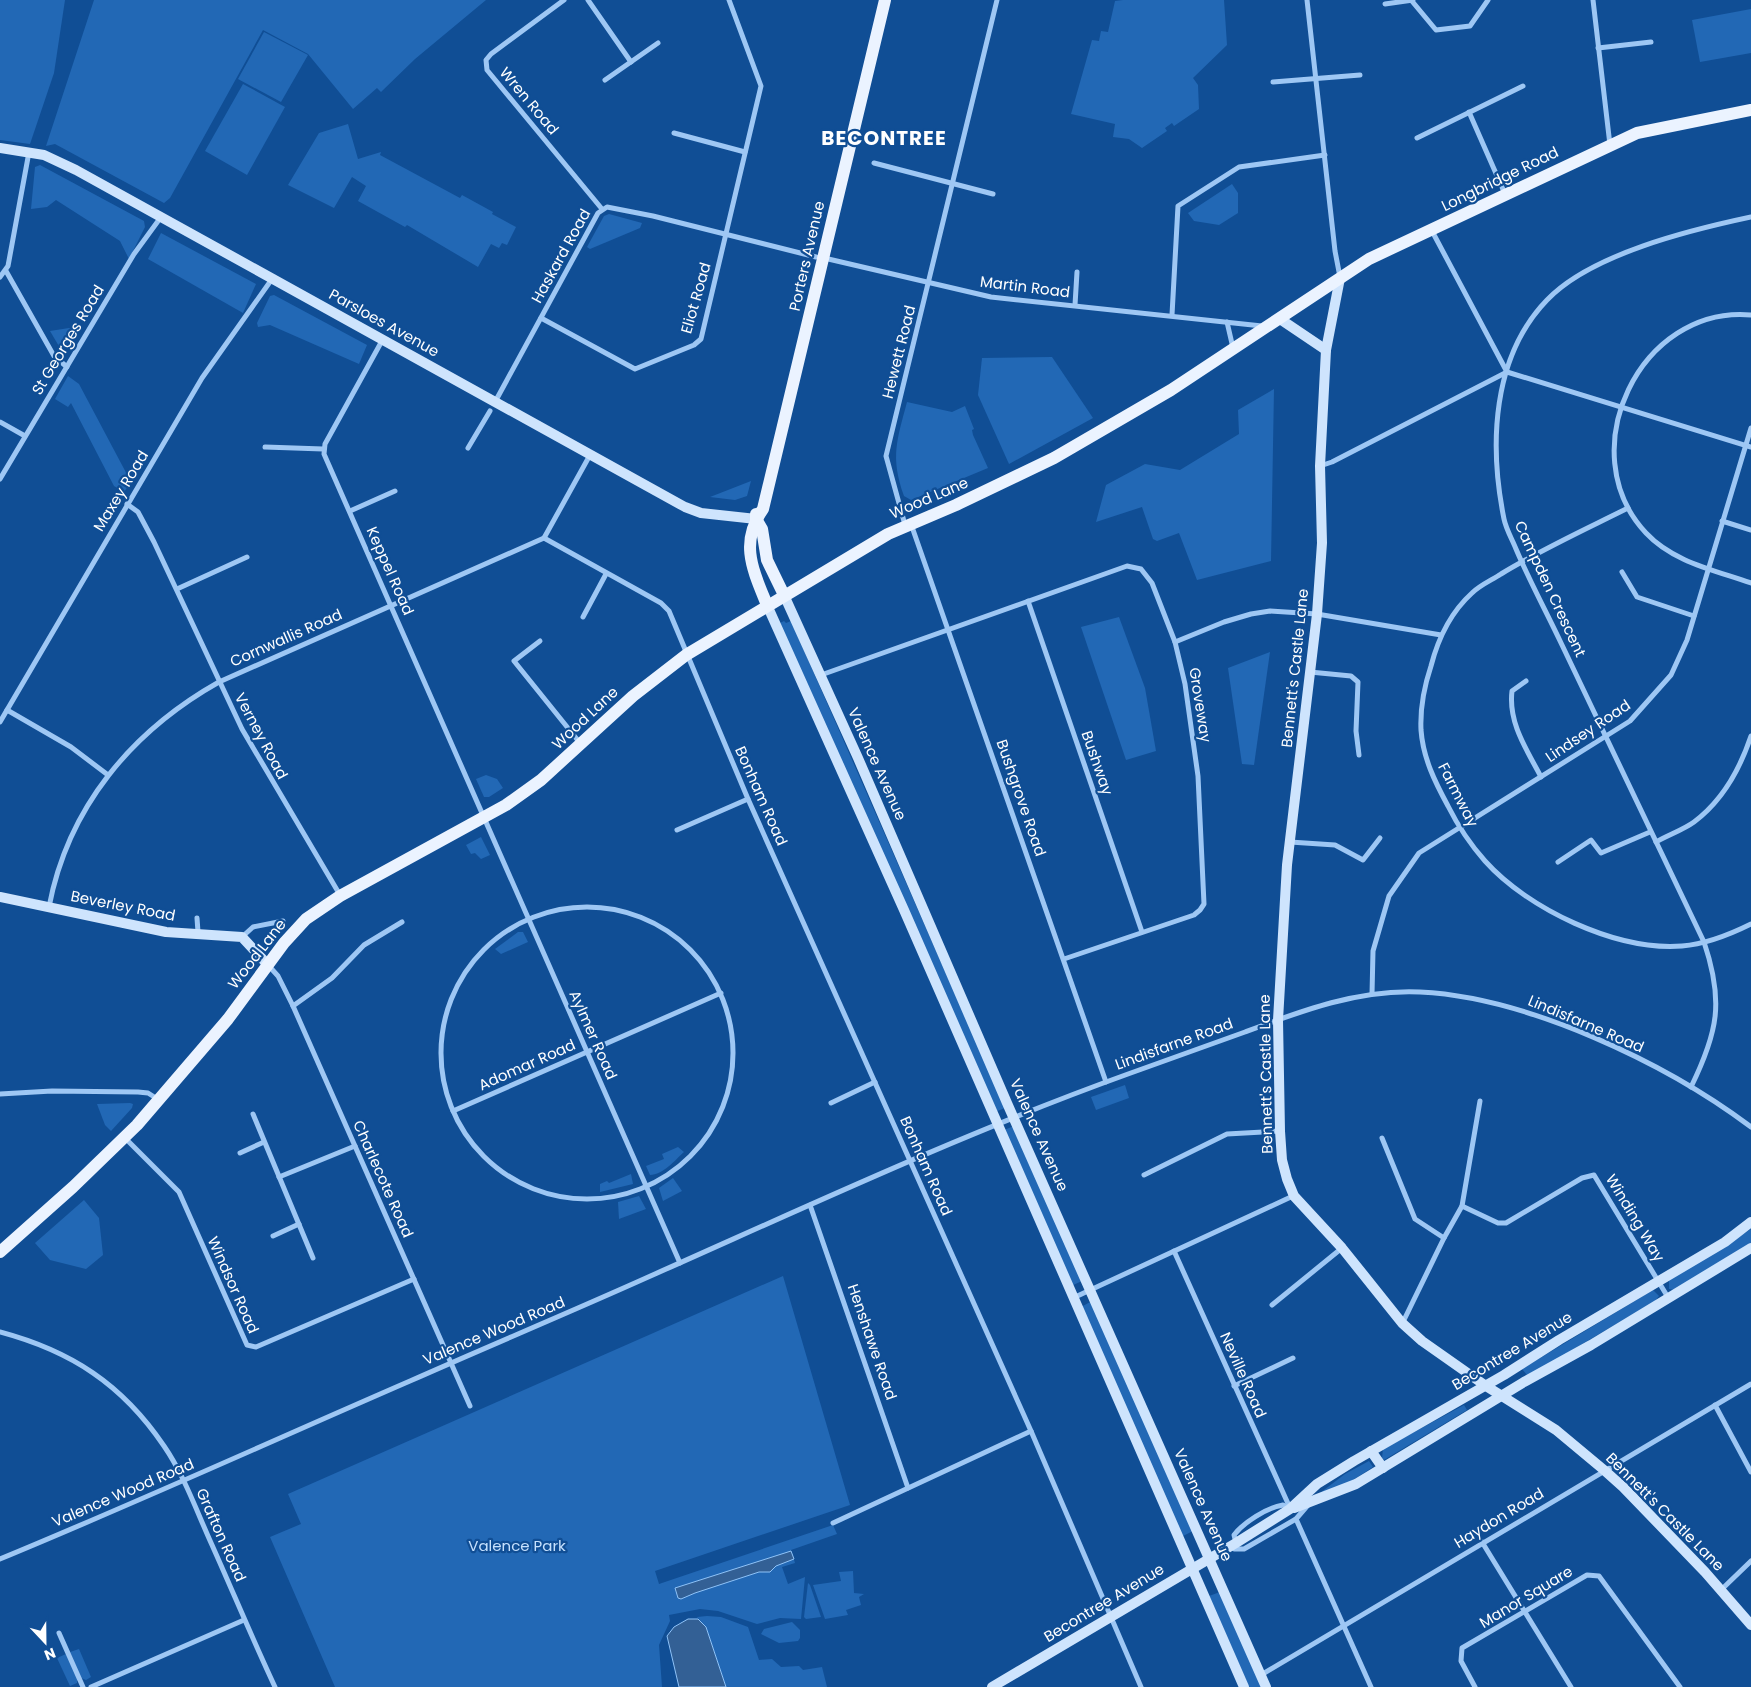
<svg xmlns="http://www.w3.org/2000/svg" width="1751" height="1687" font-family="Poppins,sans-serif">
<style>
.green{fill:#2268b5}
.water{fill:#336095;stroke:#8fc3f8}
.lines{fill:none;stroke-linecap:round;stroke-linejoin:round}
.street{stroke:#9ec7f4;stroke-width:5}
.secondary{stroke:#cee4fd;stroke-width:10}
.primary{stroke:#ebf3ff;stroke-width:12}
.labels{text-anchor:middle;stroke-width:4.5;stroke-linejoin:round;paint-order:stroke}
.street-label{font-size:15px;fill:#fff;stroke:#104e95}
.park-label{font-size:15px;fill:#c6e1fe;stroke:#104e95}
.district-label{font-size:20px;font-weight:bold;letter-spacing:1px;fill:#fff;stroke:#104e95}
</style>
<rect width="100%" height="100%" fill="#104e95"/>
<!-- green -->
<g class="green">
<polygon points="0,0 65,0 54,73 30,144 0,140"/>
<polygon points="94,0 486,0 415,59 381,92 377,88 353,109 308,54 263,30 170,198 164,203 55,144 46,146"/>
<polygon points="1123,0 1224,0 1227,45 1193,78 1198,85 1199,109 1174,126 1172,123 1165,128 1167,131 1142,148 1129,139 1113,137 1115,124 1071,114 1092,40 1099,41 1101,31 1108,32 1115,1"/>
<polygon points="1751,9 1751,53 1700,62 1692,20"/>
<polygon points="264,32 308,55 281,102 238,79"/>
<polygon points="243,84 285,107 247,175 205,151"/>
<polygon points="348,124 358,159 381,152 380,155 460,198 462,195 493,212 492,214 516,227 507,245 502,243 499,248 491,244 478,267 407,225 405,227 358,201 366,186 352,177 334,208 288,185 319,133"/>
<polygon points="40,165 144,221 145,227 129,259 120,241 56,200 47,207 31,209 35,167"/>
<polygon points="1232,184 1238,193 1238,213 1219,225 1194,221 1188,213"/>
<polygon points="609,214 642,223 640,228 590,249 587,247 604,216"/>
<polygon points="161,233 256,284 243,313 148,259"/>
<polygon points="274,295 367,345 359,364 270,325 258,327 257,323 270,296"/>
<polygon points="69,328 75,331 64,348 60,348 50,331"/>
<polygon points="1052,357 1093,418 1009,464 978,395 982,358"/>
<polygon points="68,376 79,384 131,482 124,492 114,486 71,403 68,407 55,399"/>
<polygon points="1274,389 1271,561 1197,580 1179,533 1157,541 1153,539 1142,507 1096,522 1106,485 1145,464 1180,470 1239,434 1238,410"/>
<path d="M907,402L952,412L965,406L974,429L972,430L973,435L988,468L911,500L904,496C890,457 897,440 907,402Z"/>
<polygon points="751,481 747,496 735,500 710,497"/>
<polygon points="1119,617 1145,688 1156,751 1126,760 1081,627"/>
<polygon points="784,621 786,623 791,621 1005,1108 995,1112 780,623"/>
<polygon points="1270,652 1254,765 1242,764 1228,668"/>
<polygon points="486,775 497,779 503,788 489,797 484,797 476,779"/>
<polygon points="481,837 490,855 481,859 475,853 471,854 466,845"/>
<polygon points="518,932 523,932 528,942 501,954 495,949"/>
<polygon points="1125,1085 1129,1098 1096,1110 1091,1097"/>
<polygon points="130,1103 133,1104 132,1108 111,1131 105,1125 97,1104"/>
<polygon points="1014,1126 1082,1281 1071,1286 1004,1130"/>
<path d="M678,1147L684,1152C675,1160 663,1175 650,1175L646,1166L664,1159L662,1154Z"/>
<polygon points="631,1174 633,1184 600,1192 600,1184 607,1181 609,1183"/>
<polygon points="673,1178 682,1191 663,1201 659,1188"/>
<polygon points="639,1196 646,1209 619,1219 618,1202"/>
<polygon points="84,1200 99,1218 103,1255 86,1269 50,1260 35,1243"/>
<polygon points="1751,1229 1751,1243 1745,1247 1675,1290 1669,1289 1669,1280"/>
<polygon points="783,1276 850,1505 655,1571 659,1584 833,1525 837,1534 791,1550 795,1563 782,1567 788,1584 805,1577 801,1619 780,1618 757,1624 718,1611 700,1609 669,1615 670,1621 659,1645 662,1687 335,1687 270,1537 301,1524 288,1494"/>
<polygon points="1653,1290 1659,1296 1655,1301 1545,1366 1527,1375 1522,1369"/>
<polygon points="1092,1301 1193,1531 1181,1537 1081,1307"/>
<polygon points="1464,1405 1467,1410 1384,1460 1382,1458 1383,1449"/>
<polygon points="1369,1461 1373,1467 1350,1482 1320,1493 1345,1474"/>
<polygon points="853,1571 854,1593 864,1594 859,1597 861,1605 846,1610 848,1615 825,1619 813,1585 841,1581 839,1572"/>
<polygon points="808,1583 810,1585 821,1617 806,1619 804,1617"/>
<polygon points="1220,1592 1263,1687 1249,1687 1209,1596"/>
<polygon points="707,1616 721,1617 748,1627 759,1660 772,1659 781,1667 799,1666 803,1670 822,1667 827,1687 726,1687 706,1627 697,1617"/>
<polygon points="792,1622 800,1630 800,1638 798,1641 779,1643 761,1634 764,1629"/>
<polygon points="79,1649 91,1677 86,1680 81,1678 70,1652"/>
<polygon points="66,1654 77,1678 77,1683 70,1686 57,1658"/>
</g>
<!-- water -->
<g class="water">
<polygon points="791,1551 794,1559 776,1566 770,1572 759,1572 695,1593 681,1599 678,1598 675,1588"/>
<polygon points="688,1619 698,1619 706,1627 726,1687 679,1687 667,1636 674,1627"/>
</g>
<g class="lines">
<!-- street -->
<g class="street">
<polyline points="564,0 491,54 486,60 487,70 602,209"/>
<polyline points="588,0 631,62"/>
<polyline points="1307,0 1335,251 1340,277"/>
<polyline points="1411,0 1436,30 1470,26 1488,0"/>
<polyline points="1593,0 1610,145"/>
<polyline points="1385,4 1413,0"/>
<polyline points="1598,48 1651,42"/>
<polyline points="605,80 658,43"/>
<polyline points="1273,82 1360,75"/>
<polyline points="1469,112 1505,194"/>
<polyline points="674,133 745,152"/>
<polyline points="1417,138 1523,86"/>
<polyline points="874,163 993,194"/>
<polyline points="1432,231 1507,372"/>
<polyline points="824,258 991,297 1262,326"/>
<polyline points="6,271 54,356 67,367"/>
<polyline points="0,277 8,266 29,152"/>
<polyline points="1075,305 1077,272"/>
<polyline points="1172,315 1178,206 1239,167 1325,155"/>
<path d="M1751,315C1640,305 1570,452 1646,533C1673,562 1714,570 1751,583"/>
<polyline points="541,318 635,369 694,345 701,339 761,86 729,0"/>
<polyline points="1227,322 1233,348"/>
<polyline points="383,339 325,444 324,454 680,1263"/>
<polyline points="1507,372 1751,447"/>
<polyline points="495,402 598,213 607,207 653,216 816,257"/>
<polyline points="0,422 25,436"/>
<polyline points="265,447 323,449"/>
<polyline points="468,448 490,411"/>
<polyline points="1320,466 1332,462 1507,372"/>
<polyline points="0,479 134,254 161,217"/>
<polyline points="127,504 138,512 154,542 242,729 340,895"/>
<path d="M1628,508C1586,529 1542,549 1501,574C1492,580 1480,585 1472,593C1451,612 1438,639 1431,666C1424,687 1420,708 1421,730C1423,758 1435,782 1448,806C1458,826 1470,844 1485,861C1528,909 1616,951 1682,946C1707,944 1729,935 1751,924"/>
<polyline points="350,511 395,491"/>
<polyline points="1722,521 1751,530"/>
<polyline points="911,524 1106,1082"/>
<polyline points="905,525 886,456 997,0"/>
<polyline points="544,538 661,603 669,611 748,799 1031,1431 1141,1687"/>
<polyline points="1622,572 1637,597 1694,616"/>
<polyline points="177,589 247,557"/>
<polyline points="1028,601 1142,932"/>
<polyline points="583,617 606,574"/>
<polyline points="540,641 514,661 580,743"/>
<polyline points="1175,642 1224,622 1251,614 1270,611 1317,614 1441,635"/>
<polyline points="1310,672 1351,676 1358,682 1356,731 1359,755"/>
<polyline points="821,675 1127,566 1141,569 1152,583 1175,642 1185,684 1198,776 1204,904 1200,910 1194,915 1064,959"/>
<path d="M1526,681L1512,691C1508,723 1527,750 1541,777"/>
<polyline points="7,710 71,747 108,775"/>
<polyline points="0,722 202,378 272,279"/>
<polyline points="677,830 748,799"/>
<polyline points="1290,842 1335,845 1363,860 1380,838"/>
<path d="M1656,842C1668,835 1683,830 1694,822C1722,801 1740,769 1751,736"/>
<polyline points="1558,862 1591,840 1601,853 1650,832"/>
<circle cx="587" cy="1053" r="146"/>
<path d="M49,907C68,807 132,731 219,682L544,538L590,455"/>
<polyline points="197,918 198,932"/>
<polyline points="242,937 253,927 283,921"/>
<polyline points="268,965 278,976 293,1006 470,1406"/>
<polyline points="1372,994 1373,951 1389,896 1419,853 1630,721 1671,675 1687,640 1751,428"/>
<polyline points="293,1006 332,978 364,945 402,922"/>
<path d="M1691,1087C1718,1032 1724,1001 1704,942C1657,843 1610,744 1562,645C1547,613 1530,582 1516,549C1512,539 1506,529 1504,519C1489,445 1492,357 1547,300C1591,254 1690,230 1751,217"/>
<polyline points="0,1094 52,1091 138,1092 148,1093 159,1100"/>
<polyline points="831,1103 875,1082"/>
<polyline points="453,1111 721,993"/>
<polyline points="253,1114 313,1258"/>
<polyline points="125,1138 179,1192 247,1345 256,1347 414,1279"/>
<polyline points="1382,1138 1415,1219 1444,1238"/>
<polyline points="240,1153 264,1142"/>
<polyline points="1144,1175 1227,1134 1280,1131"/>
<polyline points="279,1177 355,1146"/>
<polyline points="810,1205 908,1488"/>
<polyline points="1462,1206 1498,1223 1506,1223 1582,1178 1594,1175 1669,1299"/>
<polyline points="273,1236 299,1224"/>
<polyline points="1174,1251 1290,1508"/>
<polyline points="1073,1298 1293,1196"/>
<polyline points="1272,1305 1342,1248"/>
<polyline points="1403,1322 1444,1238 1462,1206 1480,1101"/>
<path d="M0,1332C71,1351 122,1384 164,1446C184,1475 197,1512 212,1545C233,1592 253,1640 275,1687"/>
<polyline points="1234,1386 1293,1358"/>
<polyline points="1715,1405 1751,1472"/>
<polyline points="1296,1519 1371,1687"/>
<polyline points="833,1523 1031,1431"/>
<polyline points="1482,1542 1571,1687"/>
<path d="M1236,1543L1234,1535C1244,1522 1266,1508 1283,1505L1290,1508"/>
<polyline points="1232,1545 1234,1549 1244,1549 1296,1519 1308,1505"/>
<path d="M0,1559C138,1502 274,1440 410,1381C489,1346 568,1313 646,1278C806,1207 964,1133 1128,1074C1167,1060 1206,1046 1245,1032C1301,1011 1359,989 1420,992C1527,997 1666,1063 1751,1127"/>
<polyline points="1721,1590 1751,1561"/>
<polyline points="59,1633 83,1687"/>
<polyline points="1261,1675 1751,1384"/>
<polyline points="91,1687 244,1620"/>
<polyline points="1475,1687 1461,1661 1462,1648 1587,1575 1599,1576 1680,1687"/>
</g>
<!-- secondary -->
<g class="secondary">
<polyline points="0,148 44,155 76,170 685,507 701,513 756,519"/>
<polyline points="1340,278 1326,350 1320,466 1322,543 1317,614 1287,865 1278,1020 1280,1131 1282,1160 1287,1179 1294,1196 1342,1248 1402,1323 1422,1341 1486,1386 1556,1430 1604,1470 1623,1487 1705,1572 1751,1625"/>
<polyline points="1280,319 1326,350"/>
<polyline points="784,595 858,758 1007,1103 1266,1687"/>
<polyline points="767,605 904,910 1244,1687"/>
<polyline points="0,897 166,932 242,937 268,965"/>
<polyline points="1371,1451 1383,1468"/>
<polyline points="1294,1508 1356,1484 1524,1382 1591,1345 1751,1248"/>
<polyline points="992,1687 1236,1543 1290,1509 1317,1484 1354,1461 1504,1375 1559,1340 1725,1242 1751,1222"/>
</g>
<!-- primary -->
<g class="primary">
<polyline points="756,514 756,519 762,529 767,560 784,595"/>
<path d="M767,605C753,570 739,543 763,509L885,0"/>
<polyline points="0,1252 73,1187 137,1125 228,1019 284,943 306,919 340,896 506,805 541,780 633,696 686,655 888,534 956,505 1054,458 1171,390 1369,259 1637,133 1751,110"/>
</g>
</g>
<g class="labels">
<!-- street labels -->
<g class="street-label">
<text transform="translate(529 101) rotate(50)" y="5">Wren Road</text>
<text transform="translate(1500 179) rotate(-26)" y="5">Longbridge Road</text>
<text transform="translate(561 256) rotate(-61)" y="5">Haskard Road</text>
<text transform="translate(807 256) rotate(-77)" y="5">Porters Avenue</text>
<text transform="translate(1025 287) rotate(7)" y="5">Martin Road</text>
<text transform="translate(696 298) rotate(-74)" y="5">Eliot Road</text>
<text transform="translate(384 323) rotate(29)" y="5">Parsloes Avenue</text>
<text transform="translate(68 340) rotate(-59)" y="5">St Georges Road</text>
<text transform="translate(899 352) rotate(-76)" y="5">Hewett Road</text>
<text transform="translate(121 491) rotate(-59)" y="5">Maxey Road</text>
<text transform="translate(929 498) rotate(-23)" y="5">Wood Lane</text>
<text transform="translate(390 571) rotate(66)" y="5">Keppel Road</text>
<text transform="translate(1550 589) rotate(65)" y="5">Campden Crescent</text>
<text transform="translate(286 638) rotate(-24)" y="5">Cornwallis Road</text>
<text transform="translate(1295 668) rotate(-84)" y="5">Bennett's Castle Lane</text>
<text transform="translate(1200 705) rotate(81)" y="5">Groveway</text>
<text transform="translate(585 718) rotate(-43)" y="5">Wood Lane</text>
<text transform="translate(1588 731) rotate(-34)" y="5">Lindsey Road</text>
<text transform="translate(261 736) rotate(62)" y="5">Verney Road</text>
<text transform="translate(1097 763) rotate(71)" y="5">Bushway</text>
<text transform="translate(877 764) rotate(66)" y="5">Valence Avenue</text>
<text transform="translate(1458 795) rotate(63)" y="5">Farmway</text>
<text transform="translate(761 796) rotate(66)" y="5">Bonham Road</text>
<text transform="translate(1021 798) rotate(71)" y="5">Bushgrove Road</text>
<text transform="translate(123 906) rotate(11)" y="5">Beverley Road</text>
<text transform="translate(257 954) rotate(-52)" y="5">Wood Lane</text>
<text transform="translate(1586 1024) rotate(23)" y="5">Lindisfarne Road</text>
<text transform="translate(593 1035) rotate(66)" y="5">Aylmer Road</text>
<text transform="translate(1174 1044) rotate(-20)" y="5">Lindisfarne Road</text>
<text transform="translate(527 1065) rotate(-24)" y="5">Adomar Road</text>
<text transform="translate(1266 1074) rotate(-91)" y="5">Bennett's Castle Lane</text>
<text transform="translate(1039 1135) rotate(66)" y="5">Valence Avenue</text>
<text transform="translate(926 1166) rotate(66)" y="5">Bonham Road</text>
<text transform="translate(383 1179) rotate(66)" y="5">Charlecote Road</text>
<text transform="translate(1635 1218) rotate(59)" y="5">Winding Way</text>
<text transform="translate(233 1285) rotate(66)" y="5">Windsor Road</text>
<text transform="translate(494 1331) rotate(-23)" y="5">Valence Wood Road</text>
<text transform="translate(872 1342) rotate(71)" y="5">Henshawe Road</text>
<text transform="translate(1512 1351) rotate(-31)" y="5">Becontree Avenue</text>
<text transform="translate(1243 1375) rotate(66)" y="5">Neville Road</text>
<text transform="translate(123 1493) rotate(-23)" y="5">Valence Wood Road</text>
<text transform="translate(1203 1505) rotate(66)" y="5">Valence Avenue</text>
<text transform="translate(1665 1512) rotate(45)" y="5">Bennett's Castle Lane</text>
<text transform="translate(1499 1518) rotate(-31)" y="5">Haydon Road</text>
<text transform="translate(221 1535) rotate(66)" y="5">Grafton Road</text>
<text transform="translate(1526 1597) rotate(-31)" y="5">Manor Square</text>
<text transform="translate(1104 1603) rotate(-31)" y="5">Becontree Avenue</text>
</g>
<!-- park labels -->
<g class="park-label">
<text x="517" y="1551">Valence Park</text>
</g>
<!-- district labels -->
<g class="district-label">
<text x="884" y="145">BECONTREE</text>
</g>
</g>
<!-- north arrow -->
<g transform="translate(45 1642) rotate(158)" stroke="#104e95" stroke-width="4" paint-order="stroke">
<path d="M0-4L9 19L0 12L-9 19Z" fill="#ffffff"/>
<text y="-8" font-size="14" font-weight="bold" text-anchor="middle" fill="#ffffff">N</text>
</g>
</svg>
